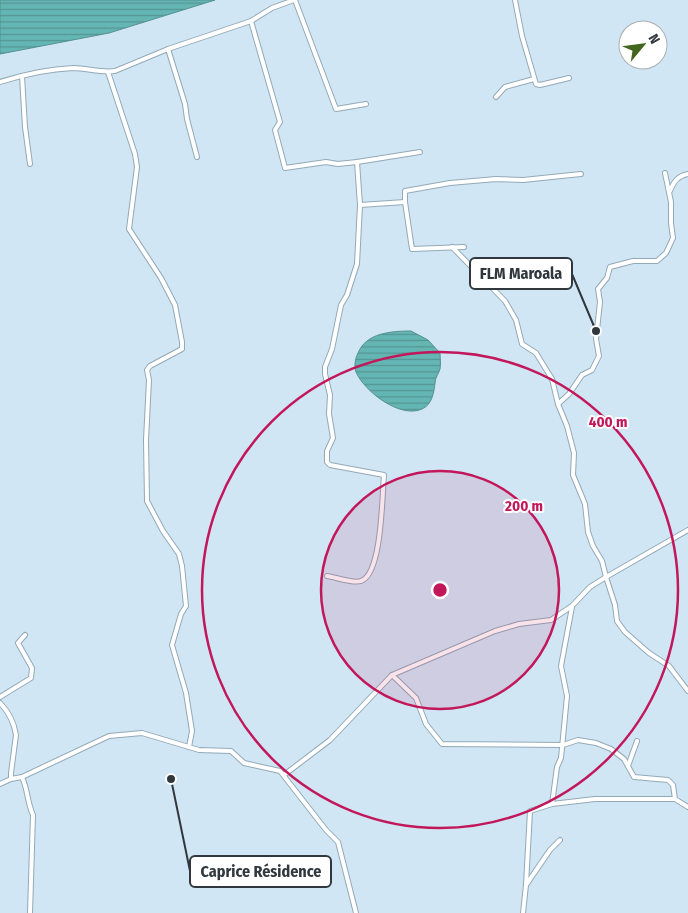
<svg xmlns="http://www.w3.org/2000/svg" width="688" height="913" font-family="'Fira Sans Condensed',sans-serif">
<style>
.water{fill:url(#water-rules);stroke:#549091}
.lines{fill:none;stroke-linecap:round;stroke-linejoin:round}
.minor-casing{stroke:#94a9b6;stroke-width:6}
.minor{stroke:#fff;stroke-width:4}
.ring{fill:none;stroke:#c2185b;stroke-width:2.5}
.centre{fill:#c2185b;stroke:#fff;stroke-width:2.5}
.ring-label{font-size:15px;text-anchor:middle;font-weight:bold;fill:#c2185b;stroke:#fff;stroke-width:4;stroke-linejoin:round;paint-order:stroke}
.leader{fill:none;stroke:#30383e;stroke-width:2}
.callout-dot{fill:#30383e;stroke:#fff;stroke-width:2}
.callout{fill:#fff;stroke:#30383e;stroke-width:2}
.callout-label{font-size:16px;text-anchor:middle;font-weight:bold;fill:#30383e}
</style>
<defs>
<pattern id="water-rules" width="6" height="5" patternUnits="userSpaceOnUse" patternTransform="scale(1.25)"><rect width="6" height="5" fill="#64b6b4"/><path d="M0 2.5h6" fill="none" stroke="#539594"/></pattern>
</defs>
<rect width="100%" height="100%" fill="#d0e6f4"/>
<!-- water -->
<g class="water">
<polygon points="0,0 215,0 109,33 0,54"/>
<path d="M411,331L428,340L440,353C440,358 441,364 440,369C439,373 435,378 435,383C434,392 432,405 422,409C400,419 364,391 356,372C354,366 355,359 358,353C366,333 391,331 411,331Z"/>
</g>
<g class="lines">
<defs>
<g id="minor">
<polyline points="295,0 336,109 366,104"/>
<polyline points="515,0 522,36 536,84 540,85 569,78"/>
<polyline points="251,21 280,122 275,130 285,168 326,162 338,164 357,162 420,152"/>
<polyline points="168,49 185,104 187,119 197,157"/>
<polyline points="108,72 135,154 137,167 129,229 161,278 175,305 182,342 182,349 150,366 147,370 149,380 146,440 147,501 163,531 179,554 182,566 186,606 181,614 172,645 186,693 192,731 189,747"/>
<polyline points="22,76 25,127 30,164"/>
<path d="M0,82C22,75 50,69 73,68C87,68 101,73 115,71L168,49L251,21L272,8L294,0"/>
<polyline points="496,97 505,87 534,79"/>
<polyline points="357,162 360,205 405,202 412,249 464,247"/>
<path d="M670,191C674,181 678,176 688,174"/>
<polyline points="405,202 405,191 450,183 496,179 523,180 581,174"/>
<polyline points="452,247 505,301 516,320 522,344 536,353 552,379 558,404 567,426 574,453 573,475 585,504 588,532 593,546 602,561 606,577 590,587 572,606 551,620 519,624 495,631 392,675 416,698 426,724 442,744 563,745 578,740 596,743 611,749 624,759 634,777 668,780 673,785 675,799 688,807"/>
<polyline points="558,404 569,394 582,375 592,370 599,356 596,339 600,302 598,289 607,278 610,267 633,261 657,261 666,253 673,238 671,223 671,202 665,173"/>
<polyline points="688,530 606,577 615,605 617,621 625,632 649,653 669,666 688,691"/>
<path d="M327,576C335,577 354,584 361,581C382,574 382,497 384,475L330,465L327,462V451L333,438L329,414L330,395L325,374V367L332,349L341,305L347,295L357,264L360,205"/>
<polyline points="0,697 31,678 32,668 18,643 25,635"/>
<path d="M0,703C9,712 14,722 16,735L11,773V779"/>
<polyline points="628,766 637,741"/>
<polyline points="284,775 330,740 392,675"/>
<polyline points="0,784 11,779 22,777"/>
<polyline points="552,804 595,799 675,799"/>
<polyline points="526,885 530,811 552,804 557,767 561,758 567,696 561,666 572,607"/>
<path d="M30,913L33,815C27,802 28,790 22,777L109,736L142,733L199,750L231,751L244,763L280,771L326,830L338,842L356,913"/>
<polyline points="523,913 526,885 550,850 560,840"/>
</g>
</defs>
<!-- minor casing -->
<use href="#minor" class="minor-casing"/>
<!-- minor -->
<use href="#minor" class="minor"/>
</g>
<!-- distance rings -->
<circle cx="440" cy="590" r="119" fill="#c2185b" fill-opacity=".12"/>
<g class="ring">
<circle cx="440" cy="590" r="119"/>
<circle cx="440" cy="590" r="238"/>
</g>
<circle cx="440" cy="590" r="8" class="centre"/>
<g class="ring-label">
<text x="608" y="427">400 m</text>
<text x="524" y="511">200 m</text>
</g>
<!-- callouts -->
<path class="leader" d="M596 331L572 274M171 779L190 871"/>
<g class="callout-dot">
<circle cx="596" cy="331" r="5"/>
<circle cx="171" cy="779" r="5"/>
</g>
<g class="callout">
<rect x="470" y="258" width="102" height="31" rx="5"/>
<rect x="190" y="856" width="141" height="31" rx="5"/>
</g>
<g class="callout-label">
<text x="521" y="279">FLM Maroala</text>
<text x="261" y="877">Caprice Résidence</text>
</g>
<!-- north arrow -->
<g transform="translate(643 45) rotate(61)"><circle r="24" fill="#ffffff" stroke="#acafb2"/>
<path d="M0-4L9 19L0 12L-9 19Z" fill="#43661e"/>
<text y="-8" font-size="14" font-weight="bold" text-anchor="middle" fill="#30383e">N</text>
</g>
</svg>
